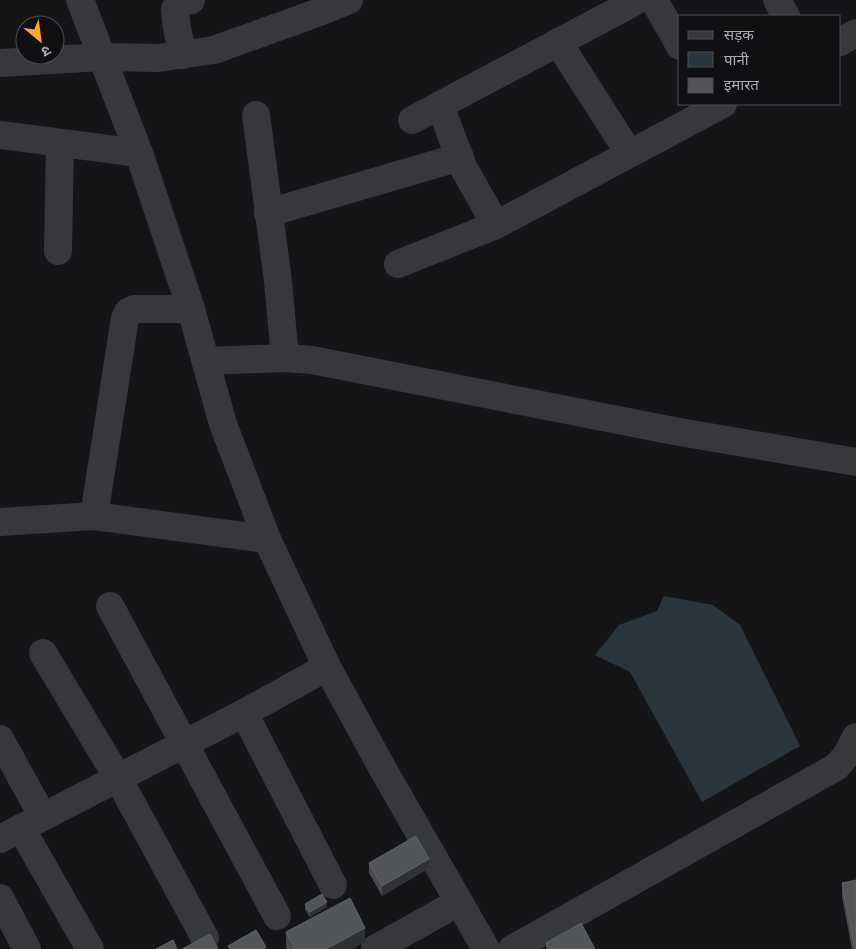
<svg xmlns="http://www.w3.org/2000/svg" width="856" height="949" font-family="Commissioner,'Noto Sans Devanagari',sans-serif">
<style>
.water{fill:#2b363c}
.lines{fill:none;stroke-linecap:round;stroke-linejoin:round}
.minor{stroke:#36383d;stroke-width:28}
.wall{fill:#484a4f}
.shaded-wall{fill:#2f3134}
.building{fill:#52555a;stroke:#606369}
</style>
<rect width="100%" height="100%" fill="#151517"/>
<!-- water -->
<polygon class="water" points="664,596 713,605 740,625 800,746 702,802 630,672 595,655 619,625 657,611"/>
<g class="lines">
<!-- minor -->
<g class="minor">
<polyline points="80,0 139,153 191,309 223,424 267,539 327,667 384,771 486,949"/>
<polyline points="654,0 680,46"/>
<polyline points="777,0 786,16"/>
<polyline points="558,42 629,153"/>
<polyline points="840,42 856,33"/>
<polyline points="182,55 176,22 175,9 181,3 191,0"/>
<polyline points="0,63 102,57 158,58 214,50 322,11 349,0"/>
<polyline points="440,105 463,167 496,225"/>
<polyline points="256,115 278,281 285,358"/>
<polyline points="412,120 638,0"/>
<polyline points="0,135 139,153"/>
<polyline points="268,213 460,157"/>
<polyline points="58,251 60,143"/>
<polyline points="398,264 496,225 723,104"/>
<polyline points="206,361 285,358 312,360 674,431 856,462"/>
<polyline points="94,516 125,318 128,312 134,309 191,309"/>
<polyline points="0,522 94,516 267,539"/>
<polyline points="110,606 277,916"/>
<polyline points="43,653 118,778 205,938"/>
<polyline points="244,713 333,885"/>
<polyline points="0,739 43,817"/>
<polyline points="21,828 90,949"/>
<polyline points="0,839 244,713 327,667"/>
<polyline points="0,898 27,949"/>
<polyline points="375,949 459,902"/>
<polyline points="512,949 836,767 846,756 856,737"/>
</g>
</g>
<!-- wall -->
<g class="wall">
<polygon points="369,863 429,868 382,896 369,873"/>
<polygon points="842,883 856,949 852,949 842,897"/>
<polygon points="305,904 327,907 310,917 305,909"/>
<polygon points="286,932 365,942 352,949 287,949 286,947"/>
<polygon points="546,943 595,949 546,949"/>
</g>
<!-- shaded-wall -->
<g class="shaded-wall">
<polygon points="429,859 429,868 382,896 382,886"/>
<polygon points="327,902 327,907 310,917 310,912"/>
<polygon points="365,928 365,942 352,949 326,949"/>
</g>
<!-- building -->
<g class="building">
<polygon points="416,836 429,859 382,886 369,863"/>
<polygon points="856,880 856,949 855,949 842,883"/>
<polygon points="322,894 327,902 310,912 305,904"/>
<polygon points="350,898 365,928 326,949 295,949 286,932"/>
<polygon points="581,923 595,949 550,949 546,943"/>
<polygon points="256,930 266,947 263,949 230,949 228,946"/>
<polygon points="210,934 218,949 182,949"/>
<polygon points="173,940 177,949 156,949"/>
</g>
<!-- legend -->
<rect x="678" y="15" width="162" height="90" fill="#101012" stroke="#4c4f54"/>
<rect x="688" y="31" width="25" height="8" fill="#36383d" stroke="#4c4f54"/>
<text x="724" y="40" font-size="15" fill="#a7adb8">सड़क</text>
<rect x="688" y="52" width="25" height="15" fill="#2b363c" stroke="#4c4f54"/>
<text x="724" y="65" font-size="15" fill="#a7adb8">पानी</text>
<rect x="688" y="78" width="25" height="15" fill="#52555a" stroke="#4c4f54"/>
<text x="724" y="90" font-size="15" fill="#a7adb8">इमारत</text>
<!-- north arrow -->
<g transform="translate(40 40) rotate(151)"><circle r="24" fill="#101012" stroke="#4c4f54"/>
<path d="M0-4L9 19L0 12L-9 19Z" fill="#fba62a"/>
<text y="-8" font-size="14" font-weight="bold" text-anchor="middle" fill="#a7adb8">उ</text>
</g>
</svg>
